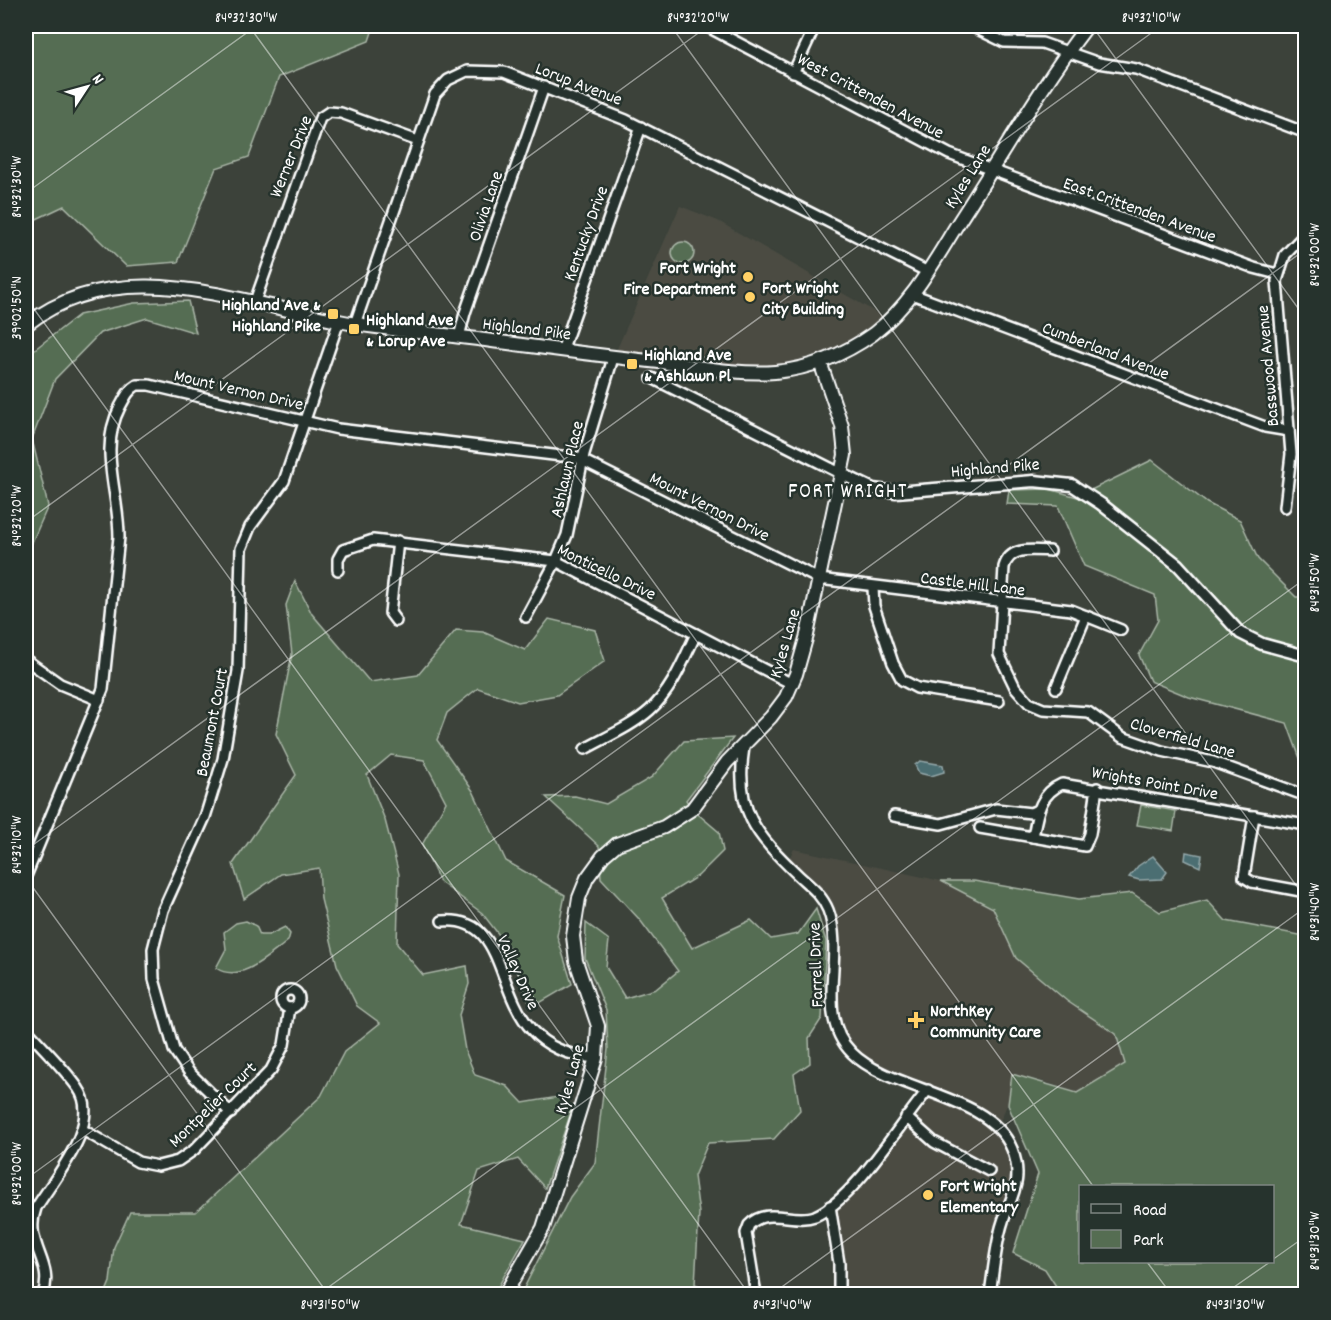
<svg xmlns="http://www.w3.org/2000/svg" width="1331" height="1320" font-family="Dekko,sans-serif">
<style>
.built{fill:#4b4c43}
.green{fill:#556d52;stroke:#aab6a8;stroke-width:1.5;fill-rule:evenodd}
.water{fill:#4c6e72;stroke:#94a8aa;stroke-width:1.5}
.lines{fill:none;stroke-linecap:round;stroke-linejoin:round}
.minor-casing{stroke:#fff;stroke-width:14}
.tertiary-casing{stroke:#fff;stroke-width:15}
.secondary-casing{stroke:#fff;stroke-width:16}
.minor{stroke:#26332d;stroke-width:9}
.tertiary{stroke:#26332d;stroke-width:10}
.secondary{stroke:#26332d;stroke-width:12}
.ticks{fill:none;stroke:#fff;stroke-width:1.5;stroke-opacity:0.45}
.poi-dot{fill:#ffd166;stroke:#26332d;stroke-width:2}
.labels{text-anchor:middle;stroke-width:5;stroke-linejoin:round;paint-order:stroke}
.street-label{font-size:18px;fill:#fff;stroke:#26332d}
.poi-label{font-size:18px;font-weight:bold;fill:#fff;stroke:#26332d;text-anchor:start}
.quarter-label{font-size:21px;letter-spacing:1.5px;fill:#fff;stroke:#26332d}
.neatline{fill:none;stroke:#fff;stroke-width:2}
.ticks-label{font-size:15px;text-anchor:middle;fill:#fff}
</style>
<rect width="100%" height="100%" fill="#3c423a"/>
<filter id="ink" filterUnits="userSpaceOnUse"><feTurbulence type="fractalNoise" baseFrequency=".0167" numOctaves="2"/><feDisplacementMap in="SourceGraphic" scale="12" xChannelSelector="R" yChannelSelector="G"/><feConvolveMatrix kernelMatrix="1 2 1 2 8 2 1 2 1" color-interpolation-filters="sRGB"/></filter>
<g filter="url(#ink)">
<!-- built -->
<g class="built">
<polygon points="680,206 718,221 889,320 875,332 788,370 613,358"/>
<polygon points="794,849 941,881 993,908 1017,958 1067,1001 1116,1034 1125,1064 1077,1093 1049,1083 1012,1074 1009,1100 997,1128 1017,1168 990,1294 839,1294 832,1210 838,1199 927,1090 859,1059 837,1031 834,936 822,896 786,864"/>
</g>
<!-- green -->
<g class="green">
<polygon points="26,26 374,26 369,41 279,77 249,157 216,168 178,262 126,266 64,206 26,224"/>
<circle cx="683" cy="253" r="11"/>
<polygon points="188,301 196,333 147,318 100,333 55,379 32,439 48,506 26,556 26,356 79,315 134,303"/>
<polygon points="1152,460 1207,503 1240,520 1258,559 1296,597 1305,597 1305,772 1287,723 1189,697 1150,681 1139,655 1158,620 1155,595 1084,566 1058,506 1007,504 1009,490 1049,489 1077,497"/>
<polygon points="295,581 312,614 370,682 418,675 456,630 483,632 525,650 549,619 595,630 605,661 557,695 518,702 478,688 447,713 437,740 473,791 506,861 565,895 557,936 572,984 531,1008 510,949 482,913 440,882 422,845 446,802 424,760 391,755 367,775 385,820 399,874 397,944 423,975 467,966 469,984 459,1015 465,1050 475,1075 507,1086 523,1103 558,1097 571,1112 545,1188 518,1159 479,1171 461,1224 525,1239 494,1294 105,1294 110,1282 114,1247 130,1212 196,1212 321,1096 344,1052 380,1023 357,1006 337,965 321,899 319,868 281,874 244,899 233,864 296,775 276,734 292,654 286,605"/>
<polygon points="733,738 686,800 692,809 719,832 723,851 698,876 662,898 692,948 751,920 771,939 798,934 816,909 826,941 822,1018 809,1038 810,1063 794,1074 800,1110 774,1139 708,1143 694,1176 699,1213 695,1284 718,1294 521,1294 570,1197 595,1163 608,1049 606,1010 585,958 586,923 609,940 606,967 625,998 656,989 678,971 640,920 601,878 599,846 546,797 575,796 606,804 652,777 684,741"/>
<polygon points="1141,805 1176,811 1173,831 1137,825"/>
<path d="M941,881H974L1079,899L1132,893L1160,912L1207,900L1226,921L1305,936V1294H1061L1045,1269L1013,1253L1038,1174L1008,1105L1012,1074L1077,1093L1125,1064L1116,1034L1067,1001L1016,958L993,908ZM1080,1186H1272V1262H1080Z"/>
<path d="M246,921L256,926L260,935H269L285,927L290,934L288,941C268,956 240,984 216,968L226,949L224,932L236,923Z"/>
</g>
<!-- water -->
<g class="water">
<polygon points="920,761 943,765 944,772 931,776 919,773 915,765"/>
<polygon points="1186,852 1202,855 1200,867 1185,860"/>
<polygon points="1153,856 1167,872 1162,879 1139,880 1129,877 1138,866"/>
</g>
<g class="lines">
<defs>
<g id="minor">
<polyline points="706,26 949,154 1254,268 1277,274"/>
<polyline points="971,26 1004,42 1042,43 1099,63 1136,69 1306,133"/>
<polyline points="793,73 815,26"/>
<polyline points="912,294 1265,427 1289,431"/>
<polyline points="254,304 320,118 329,112 341,113 418,141"/>
<polyline points="355,324 435,94 448,80 467,71 504,72 626,120 928,272"/>
<polyline points="459,337 465,313 544,87"/>
<polyline points="562,351 641,127"/>
<polyline points="652,378 842,474"/>
<polyline points="1285,507 1291,454 1277,281 1285,255 1306,233"/>
<path d="M1050,551C1032,550 1010,546 1004,567L999,654L1015,687L1029,703L1043,709L1088,712L1122,737L1162,751L1213,762L1298,793"/>
<polyline points="338,570 338,559 343,550 373,540 556,561 792,684"/>
<polyline points="873,588 874,606 893,663 902,680 917,688 999,701"/>
<polyline points="526,617 556,561 567,535 584,454 613,358"/>
<polyline points="396,621 390,613 398,541"/>
<polyline points="26,660 60,684 99,700"/>
<polyline points="1056,688 1086,616"/>
<path d="M744,747C734,810 755,834 799,876C811,887 822,895 828,910C846,956 813,1014 852,1053C891,1092 989,1093 1012,1149C1026,1185 1007,1200 1000,1232C995,1252 993,1274 990,1294"/>
<path d="M585,749C606,737 631,727 650,710C672,690 683,661 696,634"/>
<polyline points="894,816 941,824 996,809 1031,813 1037,810"/>
<polyline points="1254,816 1244,877 1252,882 1306,892"/>
<polyline points="980,828 1085,846 1090,834 1097,788"/>
<path d="M1033,837C1037,815 1039,794 1062,784L1306,825"/>
<path d="M26,876L103,689L119,537C119,492 98,449 120,407C125,398 128,390 137,385H149L338,429L578,458L819,579L1071,610L1121,630"/>
<path d="M442,921C528,914 477,1050 596,1058"/>
<circle cx="290" cy="999" r="9"/>
<path d="M26,1029C43,1048 63,1067 78,1088C103,1123 54,1178 36,1208C23,1244 55,1263 43,1294"/>
<polyline points="231,1113 189,1072 174,1050 154,979 153,949 163,910 205,817 223,759 238,671 241,549 250,527 284,481 339,321"/>
<polyline points="906,1117 934,1142 989,1171"/>
<polyline points="83,1130 138,1162 158,1166 178,1161 194,1150 271,1070 284,1045 290,1008"/>
<polyline points="830,1206 839,1263 839,1294"/>
<path d="M756,1294L746,1233L749,1225C767,1206 794,1224 815,1216C855,1199 899,1124 928,1090"/>
</g>
<polyline id="tertiary" points="842,474 873,489 896,492 1034,481 1072,485 1101,504 1178,565 1240,633 1262,644 1306,656"/>
<g id="secondary">
<path d="M26,325C119,252 235,302 339,321C374,328 409,331 445,335C513,343 581,354 650,361C691,365 733,375 775,372C810,369 845,354 873,334C912,304 935,260 960,220C1002,155 1040,87 1087,26"/>
<polyline points="505,1294 543,1228 596,1058 598,1026 576,961 573,936 579,898 587,878 603,856 617,844 664,827 692,809 727,762 771,717 786,697 796,674 807,635 845,455 842,426 820,362"/>
</g>
</defs>
<!-- minor casing -->
<use href="#minor" class="minor-casing"/>
<!-- tertiary casing -->
<use href="#tertiary" class="tertiary-casing"/>
<!-- secondary casing -->
<use href="#secondary" class="secondary-casing"/>
<!-- minor -->
<use href="#minor" class="minor"/>
<!-- tertiary -->
<use href="#tertiary" class="tertiary"/>
<!-- secondary -->
<use href="#secondary" class="secondary"/>
</g>
</g>
<!-- ticks -->
<path class="ticks" d="M249,26L1093,1186M671,26L1306,899M1092,26L1306,319M26,193L256,26M26,298L749,1294M26,522L708,26M26,850L1161,26M26,878L328,1294M26,1179L1306,249M1272,1260L1306,1236M1147,1262L1171,1294M319,1294L1306,578M772,1294L1306,907M1224,1294L1270,1262"/>
<!-- markers -->
<g class="poi-dot">
<circle cx="748" cy="277" r="6"/>
<circle cx="750" cy="297" r="6"/>
<rect x="327" y="308" width="12" height="12" rx="3"/>
<rect x="348" y="323" width="12" height="12" rx="3"/>
<rect x="626" y="358" width="12" height="12" rx="3"/>
<path d="M913 1011h6v6h6v6h-6v6h-6v-6h-6v-6h6z"/>
<circle cx="928" cy="1195" r="6"/>
</g>
<g class="labels">
<!-- street labels -->
<g class="street-label">
<text transform="translate(579 83) rotate(21)" y="6">Lorup Avenue</text>
<text transform="translate(871 95) rotate(28)" y="6">West Crittenden Avenue</text>
<text transform="translate(290 156) rotate(-68)" y="6">Werner Drive</text>
<text transform="translate(967 176) rotate(-58)" y="6">Kyles Lane</text>
<text transform="translate(485 206) rotate(-71)" y="6">Olivia Lane</text>
<text transform="translate(1140 209) rotate(20)" y="6">East Crittenden Avenue</text>
<text transform="translate(585 233) rotate(-70)" y="6">Kentucky Drive</text>
<text transform="translate(527 328) rotate(7)" y="6">Highland Pike</text>
<text transform="translate(1106 350) rotate(21)" y="6">Cumberland Avenue</text>
<text transform="translate(1267 366) rotate(-95)" y="6">Basswood Avenue</text>
<text transform="translate(239 389) rotate(13)" y="6">Mount Vernon Drive</text>
<text transform="translate(995 467) rotate(-5)" y="6">Highland Pike</text>
<text transform="translate(566 469) rotate(-77)" y="6">Ashlawn Place</text>
<text transform="translate(710 506) rotate(27)" y="6">Mount Vernon Drive</text>
<text transform="translate(607 571) rotate(26)" y="6">Monticello Drive</text>
<text transform="translate(973 583) rotate(7)" y="6">Castle Hill Lane</text>
<text transform="translate(784 643) rotate(-74)" y="6">Kyles Lane</text>
<text transform="translate(211 722) rotate(-79)" y="6">Beaumont Court</text>
<text transform="translate(1183 737) rotate(16)" y="6">Cloverfield Lane</text>
<text transform="translate(1155 782) rotate(10)" y="6">Wrights Point Drive</text>
<text transform="translate(815 965) rotate(-92)" y="6">Farrell Drive</text>
<text transform="translate(519 972) rotate(66)" y="6">Valley Drive</text>
<text transform="translate(569 1079) rotate(-75)" y="6">Kyles Lane</text>
<text transform="translate(212 1104) rotate(-44)" y="6">Montpelier Court</text>
</g>
<!-- poi labels -->
<g class="poi-label">
<text x="736" y="273" text-anchor="end">Fort Wright<tspan x="736" dy="21">Fire Department</tspan></text>
<text x="762" y="293">Fort Wright<tspan x="762" dy="21">City Building</tspan></text>
<text x="321" y="310" text-anchor="end">Highland Ave &amp;<tspan x="321" dy="21">Highland Pike</tspan></text>
<text x="366" y="325">Highland Ave<tspan x="366" dy="21">&amp; Lorup Ave</tspan></text>
<text x="644" y="360">Highland Ave<tspan x="644" dy="21">&amp; Ashlawn Pl</tspan></text>
<text x="930" y="1016">NorthKey<tspan x="930" dy="21">Community Care</tspan></text>
<text x="940" y="1191">Fort Wright<tspan x="940" dy="21">Elementary</tspan></text>
</g>
<!-- quarter labels -->
<g class="quarter-label">
<text x="848" y="497">FORT WRIGHT</text>
</g>
</g>
<!-- margin -->
<rect width="1331" height="1320" fill="none" stroke="#26332d" stroke-width="66"/>
<!-- legend -->
<rect x="1079" y="1185" width="195" height="78" fill="#26332d" stroke="#7d8581" stroke-width="1.5"/>
<rect x="1091" y="1204" width="30" height="9" fill="#26332d" stroke="#7d8581" stroke-width="1.5"/>
<text x="1133" y="1215" font-size="18" fill="#ffffff">Road</text>
<rect x="1091" y="1230" width="30" height="18" fill="#556d52" stroke="#7d8581" stroke-width="1.5"/>
<text x="1133" y="1245" font-size="18" fill="#ffffff">Park</text>
<!-- north arrow -->
<g transform="translate(87 87) rotate(54)" stroke="#26332d" stroke-width="4.5" paint-order="stroke">
<path d="M0-4.5L10 22L0 15L-10 22Z" fill="#ffffff"/>
<text y="-9" font-size="16" font-weight="bold" text-anchor="middle" fill="#ffffff">N</text>
</g>
<rect x="33" y="33" width="1265" height="1254" class="neatline"/>
<g class="ticks-label">
<text x="246" y="22">84°32'30"W</text>
<text x="698" y="22">84°32'20"W</text>
<text x="1151" y="22">84°32'10"W</text>
<text transform="translate(16 187) rotate(-90)" y="5">84°32'30"W</text>
<text transform="translate(1314 255) rotate(-90)" y="5">84°32'00"W</text>
<text transform="translate(16 308) rotate(-90)" y="5">39°02'50"N</text>
<text transform="translate(16 516) rotate(-90)" y="5">84°32'20"W</text>
<text transform="translate(1314 583) rotate(-90)" y="5">84°31'50"W</text>
<text transform="translate(16 845) rotate(-90)" y="5">84°32'10"W</text>
<text transform="translate(1314 912) rotate(-90)" y="5">84°31'40"W</text>
<text transform="translate(16 1174) rotate(-90)" y="5">84°32'00"W</text>
<text transform="translate(1314 1241) rotate(-90)" y="5">84°31'30"W</text>
<text x="330" y="1309">84°31'50"W</text>
<text x="782" y="1309">84°31'40"W</text>
<text x="1235" y="1309">84°31'30"W</text>
</g>
</svg>
